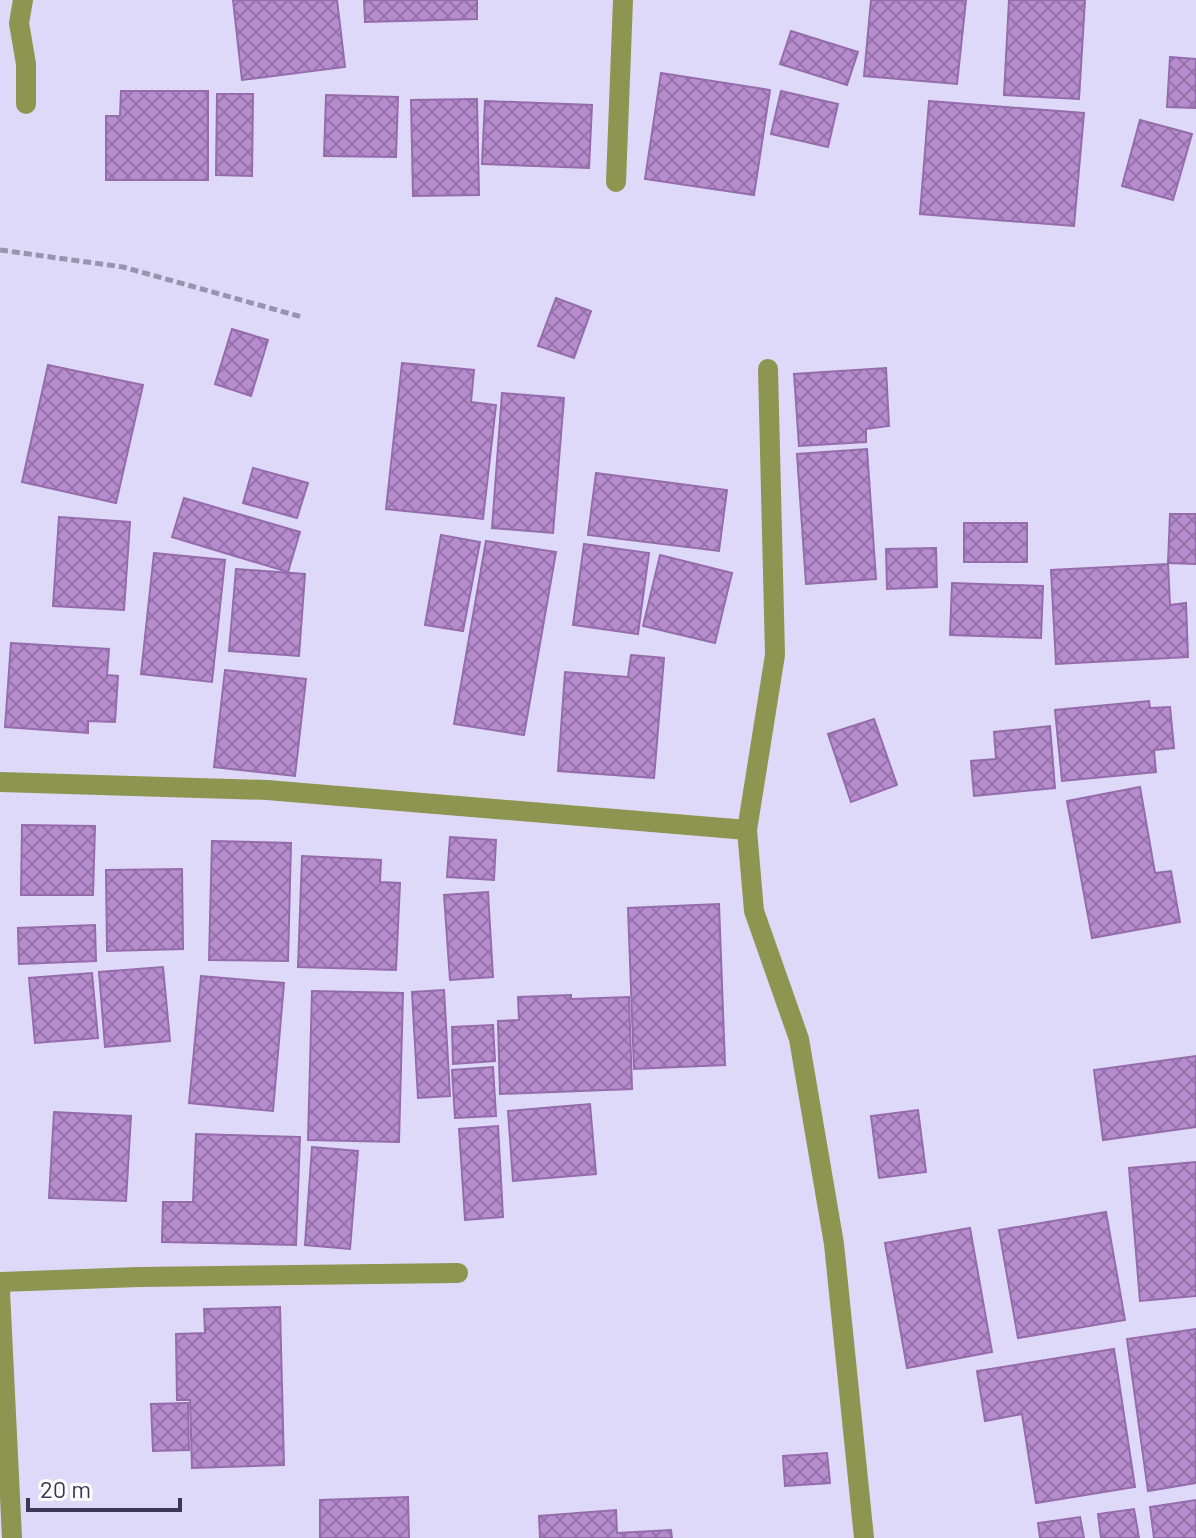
<svg xmlns="http://www.w3.org/2000/svg" width="1196" height="1538" font-family="Barlow,sans-serif">
<style>
.building{fill:url(#building-cross-hatch);stroke:#956cab;stroke-width:2}
.lines{fill:none;stroke-linecap:round;stroke-linejoin:round}
.path{stroke:#9993b2;stroke-width:5;stroke-dasharray:8 4;stroke-linecap:butt}
.minor{stroke:#8e9551;stroke-width:20}
</style>
<defs>
<pattern id="building-cross-hatch" width="8" height="8" patternUnits="userSpaceOnUse" patternTransform="scale(2)"><rect width="8" height="8" fill="#b78cce"/><path d="M0 0l8 8M0 8l8-8" fill="none" stroke="#9673aa"/></pattern>
</defs>
<rect width="100%" height="100%" fill="#ded9f8"/>
<!-- building -->
<g class="building">
<polygon points="233,0 337,0 345,67 242,80"/>
<polygon points="364,0 477,0 477,19 365,22"/>
<polygon points="871,0 966,0 957,84 864,76"/>
<polygon points="1009,0 1085,0 1079,99 1004,95"/>
<polygon points="791,31 858,52 847,85 780,64"/>
<polygon points="1170,57 1196,59 1196,108 1167,107"/>
<polygon points="661,73 770,90 754,195 645,179"/>
<polygon points="121,91 208,91 208,180 106,180 106,116 120,116"/>
<polygon points="781,91 838,104 828,147 771,134"/>
<polygon points="217,94 253,94 252,176 216,175"/>
<polygon points="326,95 398,97 396,157 324,156"/>
<polygon points="477,99 479,195 413,196 411,100"/>
<polygon points="485,101 592,105 589,168 482,164"/>
<polygon points="929,101 1084,113 1074,226 920,214"/>
<polygon points="1140,120 1192,134 1173,200 1122,186"/>
<polygon points="556,298 591,311 574,358 538,346"/>
<polygon points="232,329 268,340 251,396 215,384"/>
<polygon points="402,363 474,370 471,402 496,405 483,519 386,509"/>
<polygon points="48,365 143,385 116,503 22,482"/>
<polygon points="886,368 889,426 866,429 866,442 799,446 794,374"/>
<polygon points="502,393 564,398 553,533 492,528"/>
<polygon points="867,449 876,579 806,584 797,454"/>
<polygon points="253,468 308,483 297,518 243,503"/>
<polygon points="596,473 727,490 719,551 588,535"/>
<polygon points="184,498 300,532 288,572 172,537"/>
<polygon points="1170,514 1196,514 1196,564 1168,563"/>
<polygon points="59,517 130,522 124,610 53,606"/>
<rect x="964" y="523" width="63" height="39"/>
<polygon points="441,535 480,542 463,631 425,625"/>
<polygon points="486,541 556,552 524,735 454,724"/>
<polygon points="584,544 649,553 638,634 573,625"/>
<polygon points="936,548 937,587 887,589 886,549"/>
<polygon points="154,553 225,560 212,682 141,674"/>
<polygon points="660,555 732,573 715,643 643,626"/>
<polygon points="1168,564 1170,605 1186,603 1188,657 1056,664 1051,570"/>
<polygon points="236,569 305,574 299,656 229,651"/>
<polygon points="952,583 1043,586 1041,638 950,635"/>
<polygon points="11,643 109,649 107,675 118,676 115,722 88,721 88,733 5,727"/>
<polygon points="631,655 664,658 654,778 558,771 565,672 628,677"/>
<polygon points="225,670 306,679 295,776 214,767"/>
<polygon points="1149,701 1150,708 1170,707 1174,748 1154,750 1156,772 1062,781 1055,710"/>
<polygon points="874,719 897,785 851,802 828,734"/>
<polygon points="1050,726 1055,788 974,796 971,761 996,759 994,732"/>
<polygon points="1140,787 1155,873 1171,871 1180,922 1092,938 1067,801"/>
<polygon points="22,825 95,826 93,895 21,895"/>
<polygon points="450,837 496,840 494,880 447,877"/>
<polygon points="212,841 291,843 288,961 209,960"/>
<polygon points="302,856 381,860 380,882 400,883 396,970 298,967"/>
<polygon points="182,869 183,949 107,951 106,870"/>
<polygon points="488,892 493,977 450,980 444,895"/>
<polygon points="719,904 725,1065 634,1069 628,908"/>
<polygon points="95,925 96,961 19,964 18,928"/>
<polygon points="163,967 170,1041 105,1047 99,972"/>
<polygon points="92,973 98,1038 35,1043 29,978"/>
<polygon points="201,976 284,983 273,1111 189,1103"/>
<polygon points="444,990 450,1096 418,1098 412,992"/>
<polygon points="312,991 403,993 399,1142 308,1140"/>
<polygon points="571,995 571,999 629,997 632,1089 500,1094 498,1021 519,1020 518,997"/>
<polygon points="493,1025 495,1061 453,1064 452,1027"/>
<polygon points="1196,1056 1196,1127 1103,1140 1094,1070"/>
<polygon points="493,1067 496,1116 455,1118 452,1070"/>
<polygon points="590,1104 596,1174 513,1181 508,1111"/>
<polygon points="918,1110 926,1172 879,1178 871,1116"/>
<polygon points="54,1112 131,1116 126,1201 49,1198"/>
<polygon points="498,1126 503,1217 465,1220 459,1129"/>
<polygon points="196,1134 300,1137 296,1245 162,1242 163,1202 193,1202"/>
<polygon points="312,1147 358,1151 350,1249 305,1245"/>
<polygon points="1196,1162 1196,1296 1140,1301 1129,1168"/>
<polygon points="1106,1212 1125,1320 1018,1338 999,1230"/>
<polygon points="970,1228 992,1352 907,1368 885,1243"/>
<polygon points="280,1307 284,1465 192,1468 190,1400 177,1400 176,1334 205,1333 204,1309"/>
<polygon points="1196,1329 1196,1483 1148,1491 1127,1339"/>
<polygon points="1114,1349 1135,1487 1036,1503 1022,1414 985,1421 977,1371"/>
<polygon points="188,1403 189,1450 153,1451 151,1404"/>
<polygon points="827,1453 830,1483 785,1486 783,1456"/>
<polygon points="408,1497 409,1538 320,1538 320,1500"/>
<polygon points="1196,1500 1196,1538 1154,1538 1150,1507"/>
<polygon points="1134,1509 1139,1538 1101,1538 1098,1514"/>
<polygon points="616,1510 617,1533 671,1530 672,1538 540,1538 539,1516"/>
<polygon points="1080,1517 1084,1538 1040,1538 1038,1523"/>
</g>
<g class="lines">
<!-- path -->
<polyline class="path" points="0,250 123,267 302,317"/>
<!-- minor -->
<g class="minor">
<polyline points="23,0 19,23 26,64 26,104"/>
<polyline points="616,182 623,0"/>
<polyline points="768,369 775,655 747,830 754,911 799,1039 834,1244 864,1538"/>
<polyline points="0,782 267,790 747,830"/>
<polyline points="0,1282 139,1277 458,1273"/>
<polyline points="0,1291 12,1538"/>
</g>
</g>
<!-- scale -->
<path d="M28 1498v12h152v-12" fill="none" stroke="#3d3755" stroke-width="4"/>
<text x="40" y="1498" font-size="24" fill="#3d3755" stroke="#ffffff" stroke-width="6" paint-order="stroke">20 m</text>
</svg>
